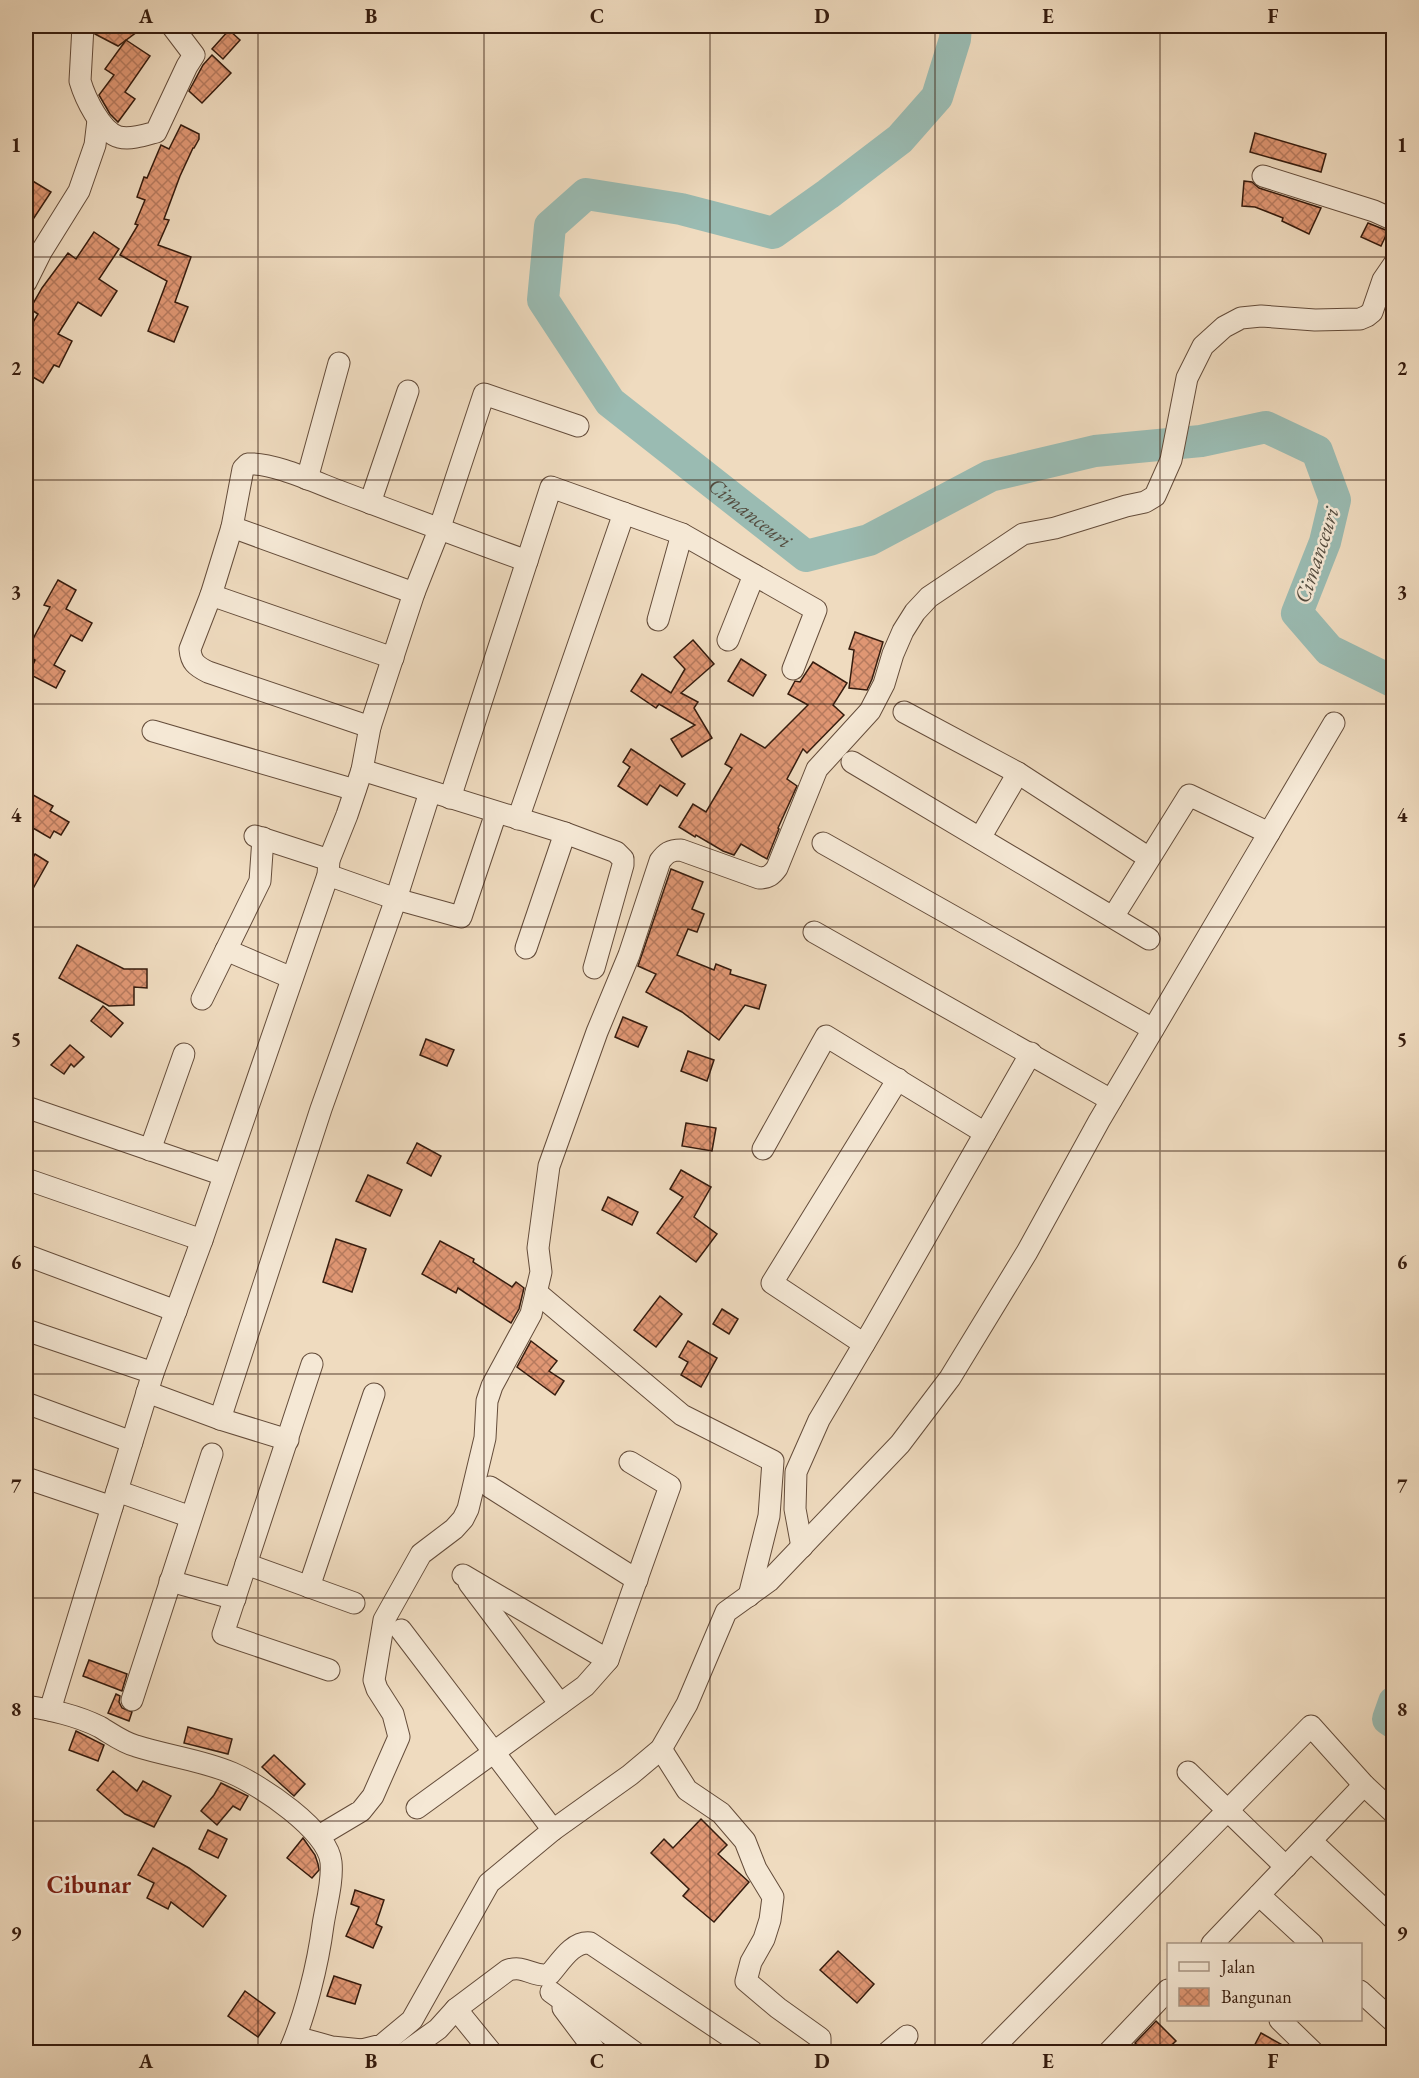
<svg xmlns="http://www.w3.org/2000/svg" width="1419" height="2078" font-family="'EB Garamond',serif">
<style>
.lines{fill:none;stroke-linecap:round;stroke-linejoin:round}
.river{stroke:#9abbb2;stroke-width:32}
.building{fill:url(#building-cross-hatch);stroke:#361c0e;stroke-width:1.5}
.minor-casing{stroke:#644c3a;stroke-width:23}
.minor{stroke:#f5e8d5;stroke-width:21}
.grid{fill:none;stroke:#361c0e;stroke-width:1.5;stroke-opacity:0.55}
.labels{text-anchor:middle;stroke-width:5;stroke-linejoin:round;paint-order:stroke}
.water-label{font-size:22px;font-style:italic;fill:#544c3f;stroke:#f5e8d5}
.quarter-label{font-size:24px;font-weight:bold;fill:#7a1f14;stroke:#f5e8d5}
.neatline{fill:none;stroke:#361c0e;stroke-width:2}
.grid-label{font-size:20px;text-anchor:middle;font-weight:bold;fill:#361c0e}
</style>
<defs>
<pattern id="building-cross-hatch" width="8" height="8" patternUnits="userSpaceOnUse" patternTransform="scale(1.5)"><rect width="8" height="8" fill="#e09774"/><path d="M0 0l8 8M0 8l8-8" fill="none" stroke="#b67a5e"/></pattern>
</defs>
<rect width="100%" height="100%" fill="#efdbbf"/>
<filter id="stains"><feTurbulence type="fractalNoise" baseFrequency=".00333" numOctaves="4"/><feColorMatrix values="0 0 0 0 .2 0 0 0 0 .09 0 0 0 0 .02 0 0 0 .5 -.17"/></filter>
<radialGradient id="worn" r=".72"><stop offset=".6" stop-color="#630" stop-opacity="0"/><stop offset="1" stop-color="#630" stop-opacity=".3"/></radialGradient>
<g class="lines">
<!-- river -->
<g class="river">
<path id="s1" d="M956,26L955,39L937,97L900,139L828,194L773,233L681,209L586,194L550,226L543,300L610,402L806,556L869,540L990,476L1095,451L1201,441L1266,427L1317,451L1335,500L1325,542L1297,613L1329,650L1394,682"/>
<polyline points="1394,1702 1388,1719 1394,1723"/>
</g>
</g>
<!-- building -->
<g class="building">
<polygon points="96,26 145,26 118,46 95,34"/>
<polygon points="229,30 240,40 223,59 212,49"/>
<polygon points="126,40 150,56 125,92 135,99 118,122 110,114 99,95 114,75 105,69"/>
<polygon points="212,55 231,73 202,103 189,91 203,65"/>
<polygon points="181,125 199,134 199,139 194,148 193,148 180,176 164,219 169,220 158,245 191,257 175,302 188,307 174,342 148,331 167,281 120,255 138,225 135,224 145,200 137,197 144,177 147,178 161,145 169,149"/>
<polygon points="1255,133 1326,154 1321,172 1250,152"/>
<polygon points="26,177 51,192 26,230"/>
<polygon points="1244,181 1252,182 1259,188 1321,208 1309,234 1282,221 1283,218 1255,207 1242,206"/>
<polygon points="1368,223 1388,231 1381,246 1361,237"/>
<polygon points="94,232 119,249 99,279 117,291 101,316 78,302 58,334 72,341 59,367 54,365 43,383 26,373 26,356 32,344 26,340 26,334 38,314 30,309 42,288 68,253 76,259"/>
<polygon points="58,580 76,590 66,609 92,623 82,641 71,635 54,665 65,671 56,688 29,674 35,660 26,655 26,652 50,607 44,605"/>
<polygon points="855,632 883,642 872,679 867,690 849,688 854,650 849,649"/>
<polygon points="693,640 714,664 681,693 698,702 694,708 712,738 682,757 671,739 695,725 659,704 656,708 631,691 642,674 671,693 685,669 674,657"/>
<polygon points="741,659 766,675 753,696 728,681"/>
<polygon points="813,662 847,683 833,705 844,715 807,753 803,749 787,779 797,786 778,828 779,829 767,859 741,844 734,855 723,851 696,835 695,837 679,827 693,804 706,812 732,768 725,764 741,734 765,748 808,705 788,694 795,681 800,682"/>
<polygon points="631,749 685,784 677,796 660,785 647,805 618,786 630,767 623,762"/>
<polygon points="26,791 53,806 50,811 69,822 61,835 54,831 50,838 26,824"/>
<polygon points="35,854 48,862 26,901 26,871"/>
<polygon points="671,869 703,882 692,909 704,914 697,932 688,929 677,955 714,970 716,964 731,970 730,974 766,985 759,1009 745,1005 719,1040 682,1012 646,992 656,974 638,966"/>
<polygon points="77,945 124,969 147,969 147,988 134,987 134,1005 109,1006 59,978"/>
<polygon points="103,1006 123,1023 111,1037 91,1021"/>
<polygon points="623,1017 647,1027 638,1047 615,1037"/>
<polygon points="426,1039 454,1050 447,1066 420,1055"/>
<polygon points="70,1045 84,1057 74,1067 71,1064 64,1074 51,1065"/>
<polygon points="688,1051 714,1060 707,1081 681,1071"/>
<polygon points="686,1123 716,1128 712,1151 682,1146"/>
<polygon points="417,1143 441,1156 431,1176 407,1163"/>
<polygon points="681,1170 711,1187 694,1217 717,1234 696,1262 657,1233 683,1197 670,1189"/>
<polygon points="368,1175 402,1190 390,1216 356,1201"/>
<polygon points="608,1197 638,1212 632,1225 602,1210"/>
<polygon points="336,1239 366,1249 352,1292 323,1282"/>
<polygon points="440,1241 474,1259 473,1262 512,1287 516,1282 524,1288 519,1309 511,1323 458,1288 456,1293 422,1274"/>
<polygon points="660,1296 682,1314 656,1347 634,1330"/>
<polygon points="722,1309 738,1319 729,1334 713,1324"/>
<polygon points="531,1341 557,1361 549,1371 564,1381 555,1395 517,1367"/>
<polygon points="688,1341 717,1358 701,1387 681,1375 688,1362 679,1357"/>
<polygon points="89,1660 127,1674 122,1691 83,1676"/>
<polygon points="116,1694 120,1696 119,1702 122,1708 132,1712 129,1721 108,1713"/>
<polygon points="188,1727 232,1739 228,1754 184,1743"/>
<polygon points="76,1731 104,1745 98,1761 69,1750"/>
<polygon points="274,1755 305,1784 294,1796 262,1767"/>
<polygon points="113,1771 137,1791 143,1781 171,1796 154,1827 125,1814 97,1790"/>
<polygon points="221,1783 248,1796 240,1810 233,1806 217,1825 201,1811 214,1795"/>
<polygon points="701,1819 727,1845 718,1854 749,1882 714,1922 683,1896 689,1889 651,1853 664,1839 673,1848"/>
<polygon points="208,1830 227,1839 218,1858 199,1849"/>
<polygon points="303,1838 315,1855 318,1864 319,1870 312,1878 287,1858"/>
<polygon points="153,1848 189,1868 226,1896 203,1927 171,1902 168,1909 147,1898 154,1883 138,1875"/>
<polygon points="355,1890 384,1900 376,1924 382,1927 373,1948 346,1936 359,1907 351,1904"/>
<polygon points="838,1951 874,1984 857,2003 820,1970"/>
<polygon points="334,1976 361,1985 355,2004 327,1996"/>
<polygon points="245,1991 275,2013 258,2037 228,2016"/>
<polygon points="1156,2021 1176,2041 1164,2052 1144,2052 1135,2043"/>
<polygon points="1261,2033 1295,2052 1251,2052"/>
</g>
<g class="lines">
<defs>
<g id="minor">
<path d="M83,26L80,81C85,98 101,132 119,137C131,140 145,135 156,132L187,66L194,55L172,26"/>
<polyline points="1263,176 1374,211 1394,220"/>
<polyline points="26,282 41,252 79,191 95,145 98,120"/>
<polyline points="307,479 339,363"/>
<polyline points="370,503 408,391"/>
<polyline points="232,527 414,593"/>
<polyline points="211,595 393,658"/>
<polyline points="658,620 682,534"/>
<polyline points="728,640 754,575"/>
<polyline points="904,712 1018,773 1149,858"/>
<path d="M370,727L208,672C196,666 191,662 190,649L211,595L232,527L243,469L248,464C273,462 319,484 344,493C405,516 466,539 527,561"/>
<polyline points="153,731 355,790"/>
<polyline points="852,762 1149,939"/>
<polyline points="362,770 565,833 616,852 623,859 623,865 594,968"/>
<polyline points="450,798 551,487 682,534 816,610 793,669"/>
<polyline points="518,819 624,513"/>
<polyline points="255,836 329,860"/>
<polyline points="980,838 1018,773"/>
<polyline points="823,843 1153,1029"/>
<polyline points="328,875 396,899 461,917 496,813"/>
<polyline points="1113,917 1189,795 1269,833"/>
<polyline points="814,932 1111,1100"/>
<polyline points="526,948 565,833"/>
<polyline points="226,950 292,978"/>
<polyline points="202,999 260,881 263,838"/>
<polyline points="26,1107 224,1175"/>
<polyline points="763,1149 826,1036 985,1133"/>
<polyline points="150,1150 184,1054"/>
<polyline points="26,1179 202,1240"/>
<polyline points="26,1255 176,1311"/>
<polyline points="536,1292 682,1415 773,1461 769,1516 749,1596"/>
<polyline points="26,1330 153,1373"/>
<polyline points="864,1344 772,1283 898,1079"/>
<polyline points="312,1364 223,1634 329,1670"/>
<polyline points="147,1392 220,1419 288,1440"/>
<polyline points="26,1403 132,1442"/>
<polyline points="220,1419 321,1109 396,899 430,792"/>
<polyline points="26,1478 112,1507"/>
<polyline points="490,1487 637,1580"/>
<polyline points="117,1491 191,1517"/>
<polyline points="802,1547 795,1509 796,1472 819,1420 873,1329 1031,1053"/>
<polyline points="246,1564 354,1603"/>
<polyline points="463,1575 608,1660"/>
<polyline points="170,1581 235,1599"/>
<polyline points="469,1583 560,1704"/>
<polyline points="309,1587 374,1394"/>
<polyline points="401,1630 553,1830"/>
<polyline points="132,1700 212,1454"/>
<path d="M26,1706C51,1710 76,1715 100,1727C112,1734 122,1742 136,1746C167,1756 202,1760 232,1773C260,1785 328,1830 331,1862C333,1882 326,1905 323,1925C318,1964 305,2017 289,2052"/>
<polyline points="50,1710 153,1373 202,1240 328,875 329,860 347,815 362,770 370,727 414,593 439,530 484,394 578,426"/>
<polyline points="661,1749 687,1790 721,1813 745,1841 756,1869 773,1897 770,1920 764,1939 751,1962 746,1981 778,2008 820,2038 820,2052"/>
<polyline points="1188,1772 1286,1867"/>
<polyline points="417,1808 585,1686 608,1660 670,1486 630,1462"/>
<path d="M319,1836L361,1811L373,1796L399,1737L393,1714L377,1689L374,1680L384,1620L421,1554L454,1529L463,1519L468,1509L485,1438L487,1401L492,1386L531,1314L541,1272L538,1248L549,1166L597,1032L629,955L660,861C666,853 670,850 681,850L759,878C768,878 772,875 777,868L817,769L870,711L884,684L893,654L903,631L915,612L929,597L1023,534L1055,528L1126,506L1145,502L1155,496L1171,460L1187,378L1203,346L1224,327L1241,318L1261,316L1315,320L1360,319L1367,316L1372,312L1383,280L1394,264"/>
<polyline points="1311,1841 1394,1919"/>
<polyline points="1259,1895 1312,1944"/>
<polyline points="1212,1944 1364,1785"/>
<polyline points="1360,1991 1394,2022"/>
<polyline points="551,1992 634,2052"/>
<polyline points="563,2008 596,2052"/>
<polyline points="456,2009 491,2052"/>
<polyline points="1280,2020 1313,2052"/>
<polyline points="296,2037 332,2047 362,2050 361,2052"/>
<polyline points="362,2050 382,2045 412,2020 489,1883 553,1830 630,1775 661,1749 687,1704 726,1612 769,1581 900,1444 950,1378 1027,1252 1099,1121 1334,723"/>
<path d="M406,2052L438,2029L456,2009L508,1970C526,1965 531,1977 549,1975C560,1963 572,1941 590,1943L753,2052"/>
<polyline points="888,2052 907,2036"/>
<polyline points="989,2052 1311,1726 1364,1785 1394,1813"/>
<polyline points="1109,2052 1168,1990"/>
</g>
</defs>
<!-- minor casing -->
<use href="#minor" class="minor-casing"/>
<!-- minor -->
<use href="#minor" class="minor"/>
</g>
<!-- grid -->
<path class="grid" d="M258,26V2052M484,26V2052M710,26V2052M935,26V2052M1160,26V2052M26,257H1394M26,480H1394M26,704H1394M26,927H1394M26,1151H1394M26,1374H1394M26,1598H1394M26,1821H1394"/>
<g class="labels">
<!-- water labels -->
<g class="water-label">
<text dy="8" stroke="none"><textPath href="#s1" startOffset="902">Cimanceuri</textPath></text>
<text transform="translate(1316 555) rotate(-72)" y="8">Cimanceuri</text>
</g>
<!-- quarter labels -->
<g class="quarter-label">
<text x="89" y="1893">Cibunar</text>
</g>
</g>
<!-- margin -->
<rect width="1419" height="2078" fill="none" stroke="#efdbbf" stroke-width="66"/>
<!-- legend -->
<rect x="1167" y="1943" width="195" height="78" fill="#f5e8d5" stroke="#a99685" stroke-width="1.5"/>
<rect x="1179" y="1962" width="30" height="9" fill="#f5e8d5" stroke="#a99685" stroke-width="1.5"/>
<text x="1221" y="1973" font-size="18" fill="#361c0e">Jalan</text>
<rect x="1179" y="1988" width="30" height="18" fill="url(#building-cross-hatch)" stroke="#a99685" stroke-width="1.5"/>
<text x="1221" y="2003" font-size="18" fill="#361c0e">Bangunan</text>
<rect x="33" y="33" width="1353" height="2012" class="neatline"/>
<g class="grid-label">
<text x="146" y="23">A</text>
<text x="371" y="23">B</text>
<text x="597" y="23">C</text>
<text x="822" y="23">D</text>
<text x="1048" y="23">E</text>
<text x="1273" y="23">F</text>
<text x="16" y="152">1</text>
<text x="1402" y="152">1</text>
<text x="16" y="375">2</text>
<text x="1402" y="375">2</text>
<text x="16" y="599">3</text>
<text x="1402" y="599">3</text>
<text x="16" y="822">4</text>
<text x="1402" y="822">4</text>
<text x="16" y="1046">5</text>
<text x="1402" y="1046">5</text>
<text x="16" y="1269">6</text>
<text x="1402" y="1269">6</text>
<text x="16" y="1493">7</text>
<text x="1402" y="1493">7</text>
<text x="16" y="1716">8</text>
<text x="1402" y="1716">8</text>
<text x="16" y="1940">9</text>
<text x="1402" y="1940">9</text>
<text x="146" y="2068">A</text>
<text x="371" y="2068">B</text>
<text x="597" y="2068">C</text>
<text x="822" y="2068">D</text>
<text x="1048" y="2068">E</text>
<text x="1273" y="2068">F</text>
</g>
<rect width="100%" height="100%" filter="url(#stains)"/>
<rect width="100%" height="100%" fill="url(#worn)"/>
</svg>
